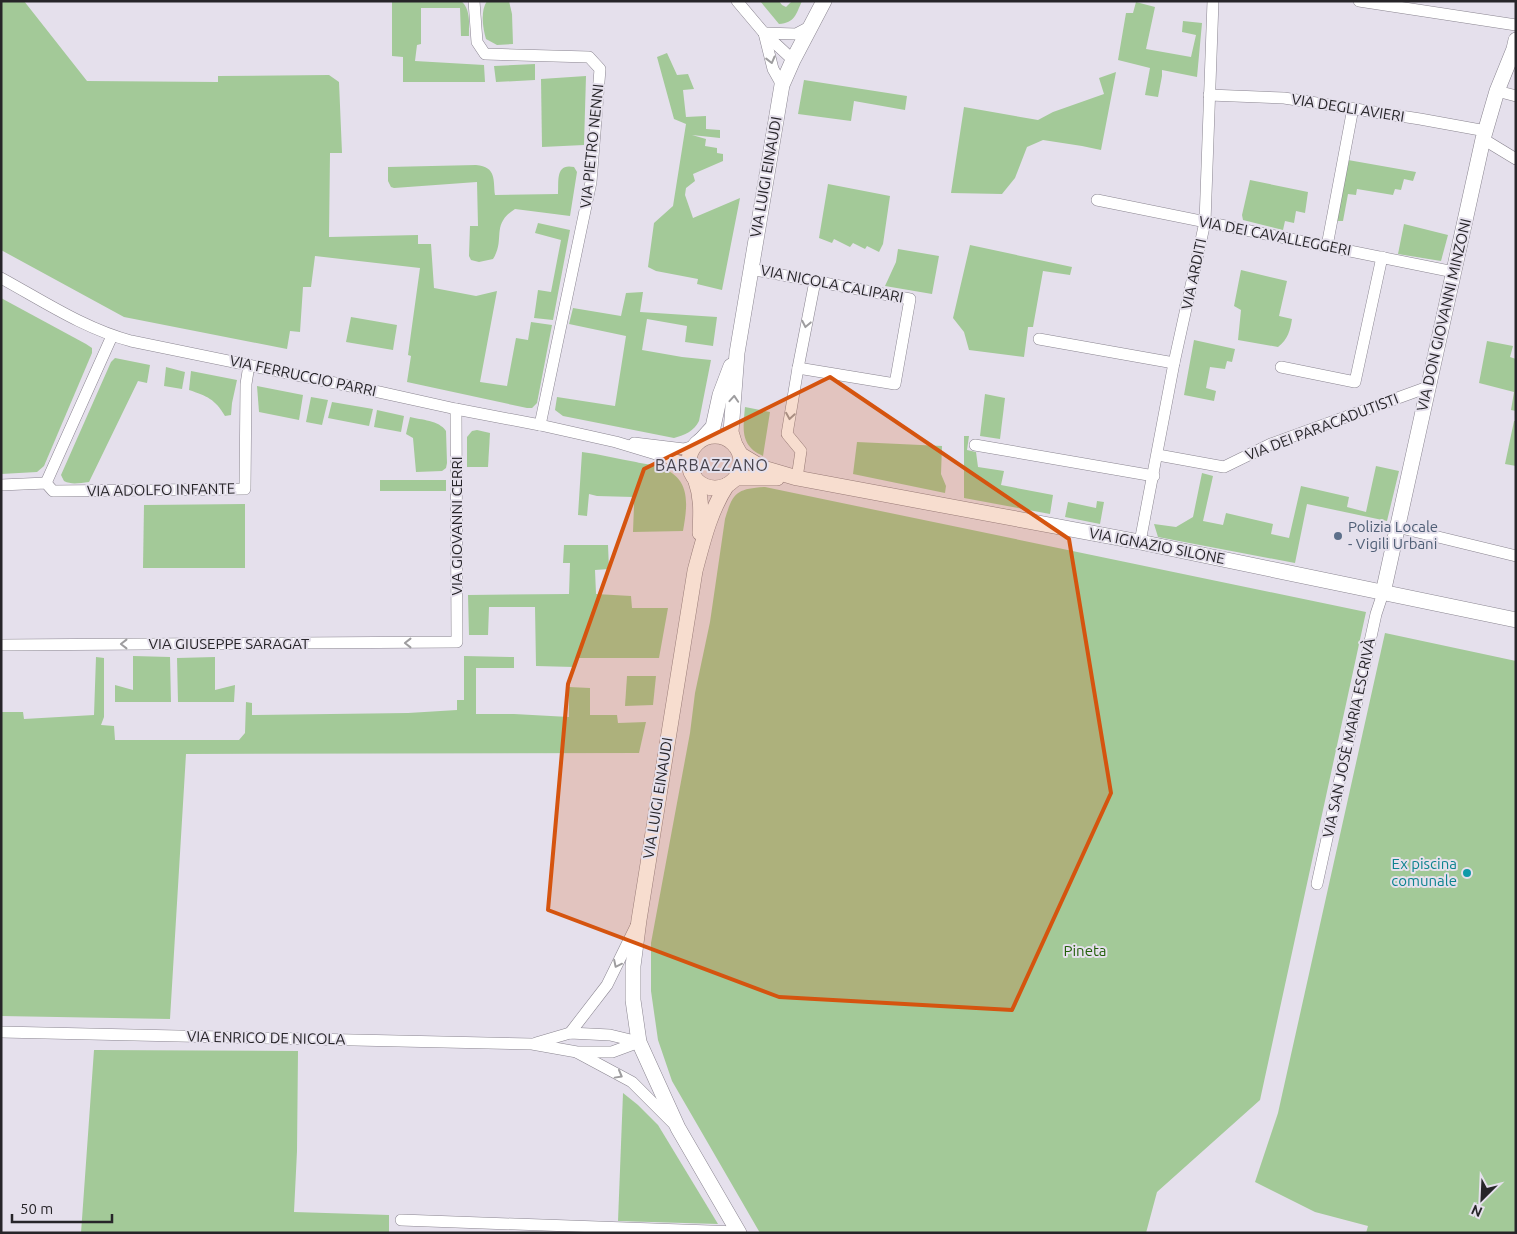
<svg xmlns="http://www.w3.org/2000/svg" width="1517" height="1234" font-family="Ubuntu,sans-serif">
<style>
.green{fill:#a3c998}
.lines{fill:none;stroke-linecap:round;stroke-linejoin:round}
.street-casing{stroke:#8a8590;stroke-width:12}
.secondary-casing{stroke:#8a8590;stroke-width:16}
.street{stroke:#fff;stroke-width:11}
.secondary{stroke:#fff;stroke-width:15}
.oneway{stroke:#9e9d9f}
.marked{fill:#d5540f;fill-opacity:0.2;stroke:#d5540f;stroke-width:4;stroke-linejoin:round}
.service-dot{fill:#5c6f8a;stroke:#e5e0ec;stroke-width:2}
.culture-dot{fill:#0f9aa8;stroke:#e5e0ec;stroke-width:2}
.labels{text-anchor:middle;stroke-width:4;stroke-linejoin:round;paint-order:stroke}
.street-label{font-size:15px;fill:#272529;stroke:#e5e0ec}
.service-label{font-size:15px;fill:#4e5e75;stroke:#e5e0ec;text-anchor:start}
.culture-label{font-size:15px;fill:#0d838f;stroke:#e5e0ec;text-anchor:end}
.park-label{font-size:15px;fill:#225f09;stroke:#e5e0ec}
.neighbourhood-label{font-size:16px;letter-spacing:1px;fill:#48444e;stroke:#e5e0ec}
</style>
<rect width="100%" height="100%" fill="#e5e0ec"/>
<!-- green -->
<g class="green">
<polygon points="1,1 24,1 87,81 218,82 218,76 329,75 339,82 342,153 330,153 329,237 418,235 418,244 431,244 434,288 476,296 497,291 480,382 507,386 516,338 528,340 531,322 552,325 537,403 532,408 527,408 407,382 411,356 408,355 420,268 315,256 311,287 303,287 300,332 290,331 287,349 124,317 1,250"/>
<path d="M392,1H461C471,9 469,25 469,36H461L460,8H421V44L417,45L415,61L484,65L485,82H403V57L392,56Z"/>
<path d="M487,1H509L512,14L513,44L497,45L486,39C483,29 480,11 487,1Z"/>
<path d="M760,1H779L782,5L786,7L792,1H802C796,14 795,23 779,24Z"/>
<polygon points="1136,2 1155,7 1146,49 1191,57 1196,35 1182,32 1183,21 1202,23 1197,77 1162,70 1162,76 1158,97 1145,95 1150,68 1118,60 1126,13 1133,13"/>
<polygon points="667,53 677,75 688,74 694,89 683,90 686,117 706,116 706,129 720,130 720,138 692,135 706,139 705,146 717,148 717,153 723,154 723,161 693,174 695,181 686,188 685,195 693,218 740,198 722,290 697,284 698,279 656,271 648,267 654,223 673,206 686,124 674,119 657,57"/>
<polygon points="535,64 535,80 496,82 494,66"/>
<polygon points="1116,72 1101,150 1082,146 1043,140 1027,147 1015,178 1002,194 951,193 964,107 1038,120 1053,112 1104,94 1099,78"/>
<polygon points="586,76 584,145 542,147 541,79"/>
<polygon points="804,80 907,96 905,110 854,101 851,121 798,114"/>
<polygon points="1348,160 1416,172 1413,181 1404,179 1401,190 1395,189 1393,195 1357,189 1356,195 1348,194 1343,221 1335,221"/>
<path d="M476,165C497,167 493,180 495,195L558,194C559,181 555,163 574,167L577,172L570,216L515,209C490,225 506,239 493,259L479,262L471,260L469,256L470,226H478L477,182L394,188L391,187L388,181V167Z"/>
<polygon points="1250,180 1308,192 1305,213 1296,211 1294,223 1285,221 1283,230 1243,220 1242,215"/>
<polygon points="828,184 890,196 883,244 879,252 867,246 865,249 853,243 850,247 834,239 832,243 819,238"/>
<polygon points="538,223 570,230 553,320 534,318 538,290 551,292 561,240 535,233"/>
<polygon points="1404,224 1448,235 1441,261 1398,254"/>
<polygon points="970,245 1072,267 1070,275 1043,271 1033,327 1028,327 1024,357 969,350 964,332 953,318"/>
<polygon points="898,249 939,256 932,294 885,286 896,262"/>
<path d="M1241,270L1287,281L1279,316L1292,319C1290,331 1288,339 1278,347L1238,340L1241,310L1234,306Z"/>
<path d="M643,292L640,312L717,317L713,346L685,342L687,326L647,319L642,350L682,357L711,360L699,421C694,431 685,435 674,438L563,416L555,410L557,397L615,406L626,336L569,324L573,308L621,316L626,293Z"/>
<polygon points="1,298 86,344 92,348 92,353 44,466 37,472 1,474"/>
<polygon points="351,317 397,325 393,350 346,342"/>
<polygon points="1194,340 1235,349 1232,362 1227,361 1225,369 1210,367 1206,388 1216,391 1214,401 1184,395"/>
<polygon points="1487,341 1513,346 1510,357 1516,359 1515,368 1516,369 1516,411 1511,410 1514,392 1479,383"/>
<path d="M115,358L150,365L147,383L138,381L89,482C79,483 72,485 64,481L61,475L111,362Z"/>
<polygon points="166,367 185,372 182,389 164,386"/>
<path d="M191,371L237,380L232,403L231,415L225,416C215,399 207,396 189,390Z"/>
<polygon points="257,386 303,395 299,420 259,412"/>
<polygon points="985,394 1005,398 1000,439 980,436"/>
<polygon points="311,397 328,400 322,425 306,422"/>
<polygon points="332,402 373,409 369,426 328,418"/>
<path d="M745,407L770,412L763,456C740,446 743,429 745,407Z"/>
<polygon points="377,410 404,416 401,432 374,427"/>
<path d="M410,417C421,420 439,420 446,431L447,463L446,468L442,471L416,472L413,438L406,434Z"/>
<polygon points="1514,421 1516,421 1516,466 1505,464"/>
<polygon points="477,430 490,433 488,467 467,467 467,437 472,431"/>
<polygon points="964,436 969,436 967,450 976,452 978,467 1004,471 1001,485 1053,495 1050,514 964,498"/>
<polygon points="857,442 942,446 941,474 946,486 945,493 853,474"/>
<path d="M582,452C600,454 618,459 636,462C643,464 652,464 659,467C691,477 688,503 683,531L633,532L634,505L633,497L597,496L589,494L587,516L578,515Z"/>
<polygon points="1376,466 1399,471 1387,521 1307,504 1295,563 1158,537 1154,524 1176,527 1193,517 1202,473 1213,476 1203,521 1223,525 1226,513 1273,524 1271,534 1289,538 1301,486 1349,497 1347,507 1366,512"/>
<rect x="380" y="480" width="66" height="11"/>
<path d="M765,487L1366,612L1260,1100L1157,1192L1146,1233H760L672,1081L658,1040L651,991V943L690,733L695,693L710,622L725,519C733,492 737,489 765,487Z"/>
<polygon points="1097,501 1104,502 1100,524 1065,517 1068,502 1096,508"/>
<polygon points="245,504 245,568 143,568 144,505"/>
<polygon points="564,545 608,545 609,569 595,570 596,594 631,596 632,608 668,608 659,658 575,658 574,667 536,666 535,607 489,607 488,635 469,635 468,595 569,594 570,563 563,563"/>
<polygon points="1385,633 1516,661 1516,1233 1366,1233 1368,1226 1315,1212 1255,1182 1278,1113"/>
<polygon points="133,656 170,657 171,702 115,702 115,685 133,690"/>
<polygon points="464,656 514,657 514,668 476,668 476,714 514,714 569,717 569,687 590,688 590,715 617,715 618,723 646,722 639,753 186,754 170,1019 1,1016 1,712 23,712 24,719 94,715 96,657 104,658 104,717 101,725 114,726 115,740 239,740 245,733 246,702 252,703 252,715 408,713 457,710 457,700 464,700"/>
<polygon points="215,657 215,690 235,685 234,702 178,702 177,658"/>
<polygon points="627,676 656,676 653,705 625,706"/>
<polygon points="94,1050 298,1051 297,1151 294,1212 389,1215 389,1233 81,1233"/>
<polygon points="623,1093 638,1105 658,1125 718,1224 618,1221"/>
</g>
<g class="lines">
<defs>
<g id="street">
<polyline points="474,1 477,42 485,54 589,57 600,69 591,182 540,425"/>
<polyline points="737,1 764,33 793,60"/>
<polyline points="1359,1 1516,25"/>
<polyline points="764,33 773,69 782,85"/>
<polyline points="764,33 796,34 811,26"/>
<polyline points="1497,91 1516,96"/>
<polyline points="1209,95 1284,98 1420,119 1486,131"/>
<polyline points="1483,139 1516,159"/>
<polyline points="1097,200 1454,272"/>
<polyline points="1327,246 1353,108"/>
<polyline points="750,269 910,299 895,384 798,368"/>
<path d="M1,278C43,301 85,329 131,341L379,392L456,409L540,425L616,442L679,461L690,468"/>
<polyline points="1039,339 1174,363"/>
<polyline points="1281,367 1355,382 1382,257"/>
<polyline points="634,443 684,449 694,446"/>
<polyline points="975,445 1154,476"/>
<polyline points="1158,455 1224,467 1271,444 1428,387"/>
<polyline points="797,478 801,451 787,434 798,368 815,281"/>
<polyline points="46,483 112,336"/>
<polyline points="1,485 46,483 53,491 245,489 246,384 249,365"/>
<polyline points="1397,527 1516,556"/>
<polyline points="1140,542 1174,363 1205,222 1213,1"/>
<polyline points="1,645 457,642 456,409"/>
<polyline points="1317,884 1376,614 1383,593"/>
<polyline points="1,1032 532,1044 577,1052 612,1052 639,1042"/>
<polyline points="570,1033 607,985 636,926"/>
<polyline points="536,1043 570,1033 610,1035 639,1042"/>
<polyline points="578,1053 632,1082 673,1123"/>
<polyline points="401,1220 738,1232"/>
</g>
<g id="secondary">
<circle cx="715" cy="462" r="26"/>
<polyline points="703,438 713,427 720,395 731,366"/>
<polyline points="735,445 731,432 737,353 782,85 793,60 824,1"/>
<polyline points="741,455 763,468 797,478 1140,542 1516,620"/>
<path d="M695,478C702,498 701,512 700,533"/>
<polyline points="736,478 777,478"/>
<path d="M727,485C710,511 703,541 695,571L639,920L633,966V1000L639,1042L678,1128L739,1233"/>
<polyline points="1383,593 1483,139 1497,91 1514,49 1516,40"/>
</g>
</defs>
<!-- street casing -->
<use href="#street" class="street-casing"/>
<!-- secondary casing -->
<use href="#secondary" class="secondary-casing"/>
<!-- street -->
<use href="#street" class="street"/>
<!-- secondary -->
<use href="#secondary" class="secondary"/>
</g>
<!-- one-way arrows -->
<defs><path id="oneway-chevron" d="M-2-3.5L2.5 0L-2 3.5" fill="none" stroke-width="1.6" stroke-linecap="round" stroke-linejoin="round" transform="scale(1.25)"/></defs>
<g class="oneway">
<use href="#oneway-chevron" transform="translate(771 60) rotate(76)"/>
<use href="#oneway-chevron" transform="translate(806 324) rotate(101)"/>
<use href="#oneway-chevron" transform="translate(734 399) rotate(-86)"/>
<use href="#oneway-chevron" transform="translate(790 416) rotate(99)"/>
<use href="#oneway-chevron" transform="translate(408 643) rotate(180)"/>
<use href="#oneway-chevron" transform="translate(124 644) rotate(180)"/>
<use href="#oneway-chevron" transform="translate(617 964) rotate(116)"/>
<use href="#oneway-chevron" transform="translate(619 1075) rotate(29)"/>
</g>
<!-- marked area -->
<path class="marked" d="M830,377L1069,539L1111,793L1012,1010L779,997L548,910L568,684L644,469Z"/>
<!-- markers -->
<circle class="service-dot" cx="1338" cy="536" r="5"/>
<circle class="culture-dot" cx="1467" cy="873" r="5"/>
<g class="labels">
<!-- street labels -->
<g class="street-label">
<text transform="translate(1348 108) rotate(9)" y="5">VIA DEGLI AVIERI</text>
<text transform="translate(592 146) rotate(-84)" y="5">VIA PIETRO NENNI</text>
<text transform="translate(766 177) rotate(-80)" y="5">VIA LUIGI EINAUDI</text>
<text transform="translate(1275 236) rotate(11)" y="5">VIA DEI CAVALLEGGERI</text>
<text transform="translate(1194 274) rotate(-78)" y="5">VIA ARDITI</text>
<text transform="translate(832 284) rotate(11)" y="5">VIA NICOLA CALIPARI</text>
<text transform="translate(1444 315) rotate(-77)" y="5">VIA DON GIOVANNI MINZONI</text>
<text transform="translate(303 376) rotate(12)" y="5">VIA FERRUCCIO PARRI</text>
<text transform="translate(1322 427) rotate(-21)" y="5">VIA DEI PARACADUTISTI</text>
<text transform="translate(161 490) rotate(-1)" y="5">VIA ADOLFO INFANTE</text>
<text transform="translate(457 526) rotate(-90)" y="5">VIA GIOVANNI CERRI</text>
<text transform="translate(1157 546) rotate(11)" y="5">VIA IGNAZIO SILONE</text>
<text x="229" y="649">VIA GIUSEPPE SARAGAT</text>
<text transform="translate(1349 738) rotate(-78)" y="5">VIA SAN JOSÈ MARIA ESCRIVÀ</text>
<text transform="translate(658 798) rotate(-81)" y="5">VIA LUIGI EINAUDI</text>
<text transform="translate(266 1038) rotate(1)" y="5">VIA ENRICO DE NICOLA</text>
</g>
<!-- service labels -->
<g class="service-label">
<text x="1348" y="532">Polizia Locale<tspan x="1348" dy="17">- Vigili Urbani</tspan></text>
</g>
<!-- culture labels -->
<g class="culture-label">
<text x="1457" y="869">Ex piscina<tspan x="1457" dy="17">comunale</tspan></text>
</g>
<!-- park labels -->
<g class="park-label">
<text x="1085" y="956">Pineta</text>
</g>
<!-- neighbourhood labels -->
<g class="neighbourhood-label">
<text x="712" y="471">BARBAZZANO</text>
</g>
</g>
<!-- border -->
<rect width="1517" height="1234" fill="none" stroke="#272529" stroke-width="5"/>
<!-- north arrow -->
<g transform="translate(1482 1199) rotate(204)" stroke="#e5e0ec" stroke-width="4" paint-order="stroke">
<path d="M0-4L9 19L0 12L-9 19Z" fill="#272529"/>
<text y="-8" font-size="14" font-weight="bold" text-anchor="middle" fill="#272529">N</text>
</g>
<!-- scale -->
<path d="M12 1214v8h100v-8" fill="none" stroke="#272529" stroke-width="2.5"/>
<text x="20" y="1214" font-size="15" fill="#272529" stroke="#e5e0ec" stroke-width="4" paint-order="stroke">50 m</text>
</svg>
